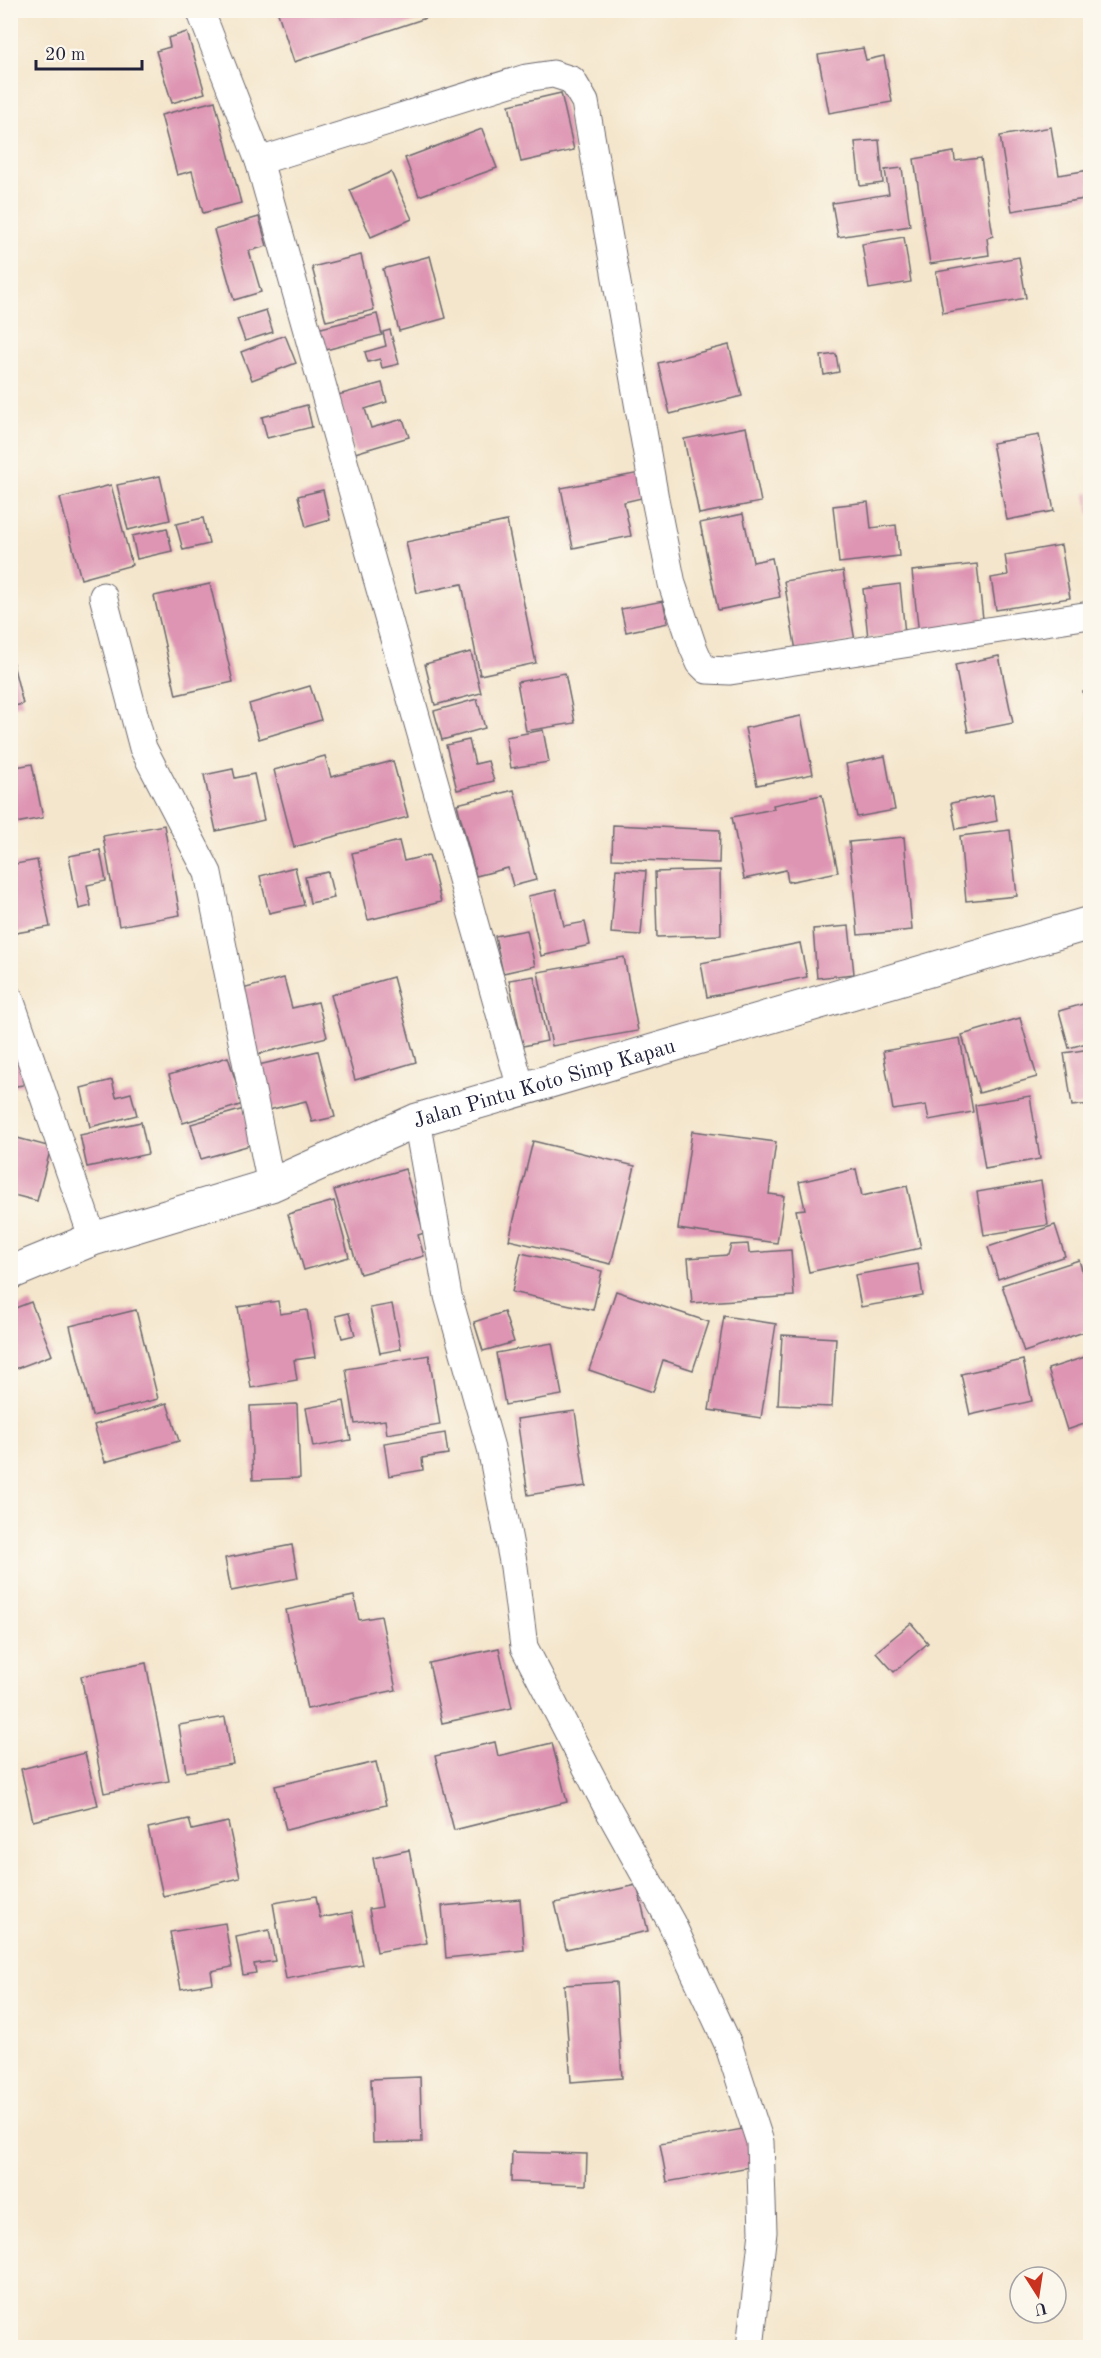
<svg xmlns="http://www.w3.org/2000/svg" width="1101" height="2358" font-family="'Old Standard TT',serif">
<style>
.building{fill:#de95b3}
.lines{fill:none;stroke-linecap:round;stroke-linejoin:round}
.minor-casing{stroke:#6c676e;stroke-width:29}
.tertiary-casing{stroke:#6c676e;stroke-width:35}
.minor{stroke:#fff;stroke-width:27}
.tertiary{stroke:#fff;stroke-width:33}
.labels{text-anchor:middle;stroke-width:4.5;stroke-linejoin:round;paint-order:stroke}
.street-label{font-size:21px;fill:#22223b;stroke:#fbf7ec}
</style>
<rect width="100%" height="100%" fill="#fbf7ec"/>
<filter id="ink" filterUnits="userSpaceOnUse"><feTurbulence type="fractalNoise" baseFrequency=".0167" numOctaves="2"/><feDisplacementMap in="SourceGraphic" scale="12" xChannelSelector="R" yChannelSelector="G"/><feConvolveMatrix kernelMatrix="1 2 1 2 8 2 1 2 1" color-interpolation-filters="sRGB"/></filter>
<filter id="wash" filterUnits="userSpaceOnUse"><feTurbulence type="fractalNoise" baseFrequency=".008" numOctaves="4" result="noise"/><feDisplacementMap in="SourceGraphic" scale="24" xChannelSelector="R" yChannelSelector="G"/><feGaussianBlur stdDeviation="1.35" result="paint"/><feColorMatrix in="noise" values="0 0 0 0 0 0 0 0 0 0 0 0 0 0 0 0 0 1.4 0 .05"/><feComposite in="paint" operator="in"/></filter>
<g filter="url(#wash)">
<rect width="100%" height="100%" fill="#f4e6cc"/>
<g id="blocks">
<!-- building -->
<g class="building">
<polygon points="277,10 447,10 447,11 294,62"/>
<polygon points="187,32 205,93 172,103 156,51 170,47 168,38"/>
<polygon points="863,48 866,60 884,56 892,102 829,113 818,55"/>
<polygon points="561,93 574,150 521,162 509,105"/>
<polygon points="215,101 241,203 203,213 192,171 177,175 161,115"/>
<polygon points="1051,127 1059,175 1090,170 1090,198 1012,211 1000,136"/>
<polygon points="482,129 497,168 419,196 405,158"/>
<polygon points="879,140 883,183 860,186 855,142"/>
<polygon points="954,152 955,161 981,158 993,236 987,238 989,255 930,264 914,159"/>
<polygon points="902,168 910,226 838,237 832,203 889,194 885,170"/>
<polygon points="391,172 412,219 371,237 350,190"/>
<polygon points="259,217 267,246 249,251 261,292 234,300 214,230"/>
<polygon points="904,237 911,282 869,289 862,244"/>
<polygon points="361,255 374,310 326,321 312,267"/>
<polygon points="430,256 446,318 399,331 383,269"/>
<polygon points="1019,257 1026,298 943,313 936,272"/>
<polygon points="266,310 273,332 245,341 237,319"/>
<polygon points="377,314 382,335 322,351 317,329"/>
<polygon points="390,330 399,364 382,368 380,359 368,362 365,352 386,346 383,332"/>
<polygon points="285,335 296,363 252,380 241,352"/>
<polygon points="729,345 742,396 670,414 658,363"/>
<polygon points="836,354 839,372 824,375 821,356"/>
<polygon points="382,383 387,402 365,409 371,428 403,419 409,437 355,453 338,395"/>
<polygon points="307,405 312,427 267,438 262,417"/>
<polygon points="746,427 761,502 699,514 684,439"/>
<polygon points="1039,435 1054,511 1007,520 992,443"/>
<polygon points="645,472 650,496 624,502 631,536 573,548 561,488"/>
<polygon points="160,476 170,520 128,530 117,485"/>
<polygon points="111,485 132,565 81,579 60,498"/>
<polygon points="323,490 330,520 306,527 298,496"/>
<polygon points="1090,492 1090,514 1089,514 1086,493"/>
<polygon points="868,502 871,528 896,525 899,556 839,563 833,506"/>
<polygon points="743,514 753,562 772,558 780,597 718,610 700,523"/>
<polygon points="203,518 209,544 183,550 176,524"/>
<polygon points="507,521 536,663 480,675 462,584 417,593 406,542"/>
<polygon points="167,528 172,551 137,559 132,536"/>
<polygon points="1061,545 1070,598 996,610 991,578 1008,575 1005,555"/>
<polygon points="977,564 984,628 919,635 912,571"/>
<polygon points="843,571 855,641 796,651 784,581"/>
<polygon points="210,584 233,682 176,695 154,596"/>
<polygon points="900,584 905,634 868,638 863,589"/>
<polygon points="663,601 668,623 626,632 621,609"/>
<polygon points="10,652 23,704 10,707"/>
<polygon points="471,652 481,693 435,705 425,664"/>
<polygon points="999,656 1013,723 968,732 955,665"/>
<polygon points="565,673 575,723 526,731 517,682"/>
<polygon points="310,686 321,720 259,739 249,704"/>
<polygon points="1090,691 1090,723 1089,723 1083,692"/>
<polygon points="477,699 485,728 442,740 434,711"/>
<polygon points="801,716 813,774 757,785 745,728"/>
<polygon points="543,730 549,762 511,768 506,737"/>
<polygon points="469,740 475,764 488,761 494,781 457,790 446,745"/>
<polygon points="325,756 331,777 393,761 408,817 294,847 274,770"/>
<polygon points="885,756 895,810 857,817 846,764"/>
<polygon points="32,764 43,818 10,824 10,768"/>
<polygon points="233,769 235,778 254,774 264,820 216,831 204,775"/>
<polygon points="514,790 536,880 513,886 508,868 476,876 457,804"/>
<polygon points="822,795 838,872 788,882 786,870 744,879 732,817 774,809 773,805"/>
<polygon points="993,795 997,821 956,829 951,803"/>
<polygon points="164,825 180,915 119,926 103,836"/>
<polygon points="613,825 720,830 719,863 612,859"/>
<polygon points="1010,830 1017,896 966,901 960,836"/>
<polygon points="904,837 912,930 858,935 849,842"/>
<polygon points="399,841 404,861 429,855 441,902 368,920 352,853"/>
<polygon points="100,850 106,881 87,885 91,906 79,909 69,856"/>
<polygon points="37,860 50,927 10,934 10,865"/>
<polygon points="295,867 304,905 269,913 260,876"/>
<polygon points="616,869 646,871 641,935 611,933"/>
<polygon points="720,870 721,935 657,937 655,872"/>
<polygon points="328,872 334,898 310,903 305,877"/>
<polygon points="556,890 564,926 585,922 590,945 541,956 528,896"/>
<polygon points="849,926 854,974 817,978 813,929"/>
<polygon points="527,930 535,966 503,973 495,936"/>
<polygon points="800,943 807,977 707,997 701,963"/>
<polygon points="624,957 638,1031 552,1046 538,972"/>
<polygon points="534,976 547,1041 523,1046 509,980"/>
<polygon points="393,977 416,1062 355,1080 331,995"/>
<polygon points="284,978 292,1008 318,1002 327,1037 250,1056 235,991"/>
<polygon points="1090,1002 1090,1042 1069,1048 1059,1011"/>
<polygon points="1020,1018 1037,1077 979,1093 962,1035"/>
<polygon points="16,1037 23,1085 10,1087 10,1038"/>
<polygon points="960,1038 973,1112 929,1120 926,1105 893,1110 883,1051"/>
<polygon points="1090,1049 1090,1104 1072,1106 1064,1053"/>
<polygon points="318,1051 335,1117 312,1122 306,1101 260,1112 250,1067"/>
<polygon points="228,1057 243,1104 183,1123 169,1075"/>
<polygon points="112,1080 116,1097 131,1093 137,1115 90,1127 81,1088"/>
<polygon points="1030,1096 1040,1159 985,1169 975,1105"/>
<polygon points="244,1109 254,1144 201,1159 191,1124"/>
<polygon points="141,1122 148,1154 87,1167 80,1135"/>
<polygon points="692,1131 776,1142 769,1194 784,1196 777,1243 678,1229"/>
<polygon points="10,1136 51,1147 37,1201 10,1194"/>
<polygon points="533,1141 635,1166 611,1264 509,1240"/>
<polygon points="405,1169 424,1233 418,1235 424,1256 360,1274 334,1190"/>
<polygon points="856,1169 862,1196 907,1186 921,1248 809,1272 796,1210 805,1209 799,1182"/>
<polygon points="1041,1181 1048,1225 984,1235 977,1192"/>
<polygon points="334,1201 349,1257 304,1270 288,1214"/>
<polygon points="1055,1225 1065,1256 998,1279 988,1247"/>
<polygon points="748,1244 749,1253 791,1250 794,1296 692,1303 688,1258 728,1255 731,1245"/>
<polygon points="521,1253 602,1271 593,1310 512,1292"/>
<polygon points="1079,1260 1090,1296 1090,1330 1024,1352 1002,1285"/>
<polygon points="918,1264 923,1296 861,1307 855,1275"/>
<polygon points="616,1291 709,1322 693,1370 663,1360 653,1392 589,1370"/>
<polygon points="278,1301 280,1314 307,1310 315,1357 294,1360 297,1380 251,1388 238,1307"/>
<polygon points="31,1302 52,1355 10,1371 10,1310"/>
<polygon points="392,1304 401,1349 380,1353 370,1308"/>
<polygon points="136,1310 158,1399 92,1416 70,1326"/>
<polygon points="504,1312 514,1342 483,1351 474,1322"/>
<polygon points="349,1313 355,1335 342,1338 336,1316"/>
<polygon points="724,1316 776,1324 761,1418 709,1410"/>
<polygon points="782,1335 836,1338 832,1407 778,1405"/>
<polygon points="552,1343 562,1395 505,1405 496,1353"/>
<polygon points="429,1355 440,1425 387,1434 385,1420 355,1424 346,1369"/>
<polygon points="1088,1356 1090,1365 1090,1422 1067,1430 1048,1369"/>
<polygon points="1023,1360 1032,1401 970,1415 961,1374"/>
<polygon points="344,1401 351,1440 313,1447 306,1408"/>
<polygon points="167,1403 179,1441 105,1462 94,1425"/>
<polygon points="297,1404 300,1478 253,1480 250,1406"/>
<polygon points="575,1411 586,1486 528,1495 517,1419"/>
<polygon points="445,1433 448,1454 422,1458 423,1470 389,1476 384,1443"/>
<polygon points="292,1545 298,1578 231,1591 225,1558"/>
<polygon points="354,1596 359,1620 381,1616 396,1690 307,1709 286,1610"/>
<polygon points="911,1623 928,1643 894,1672 876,1652"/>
<polygon points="499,1648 512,1708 442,1723 429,1663"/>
<polygon points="146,1663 169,1781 104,1793 81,1676"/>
<polygon points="225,1717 233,1764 186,1772 179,1725"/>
<polygon points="495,1742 498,1756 552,1743 567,1802 454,1830 435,1756"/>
<polygon points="85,1753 98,1805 33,1821 21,1769"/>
<polygon points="376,1762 386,1805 286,1830 275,1786"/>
<polygon points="189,1819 192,1830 228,1822 240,1878 163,1896 148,1828"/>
<polygon points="409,1850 427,1943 377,1952 369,1909 382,1907 373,1858"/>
<polygon points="637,1885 648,1931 566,1949 555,1903"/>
<polygon points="316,1896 320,1918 352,1912 363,1965 286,1979 273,1903"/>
<polygon points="520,1899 524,1950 446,1958 442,1906"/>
<polygon points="225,1923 232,1967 211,1971 213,1983 181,1989 170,1932"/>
<polygon points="269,1930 275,1961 254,1964 256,1973 243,1975 236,1937"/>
<polygon points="616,1982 622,2078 571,2082 564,1985"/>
<polygon points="420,2077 422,2142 373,2143 371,2079"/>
<polygon points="748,2128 755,2166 667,2182 660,2144"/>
<polygon points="512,2152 587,2154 586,2185 511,2182"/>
</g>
</g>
</g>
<g filter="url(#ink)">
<use href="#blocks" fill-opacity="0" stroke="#6c676e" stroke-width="1.5"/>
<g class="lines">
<defs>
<g id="minor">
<polyline points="200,10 259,161 521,1088"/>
<polyline points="259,161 526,78 553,74 572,80 585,102 655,499 672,584 693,647 700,663 707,670 730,671 1090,615"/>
<polyline points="103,596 143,748 208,873 271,1185"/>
<polyline points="10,999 93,1239"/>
<polyline points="417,1120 448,1296 491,1448 514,1567 524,1647 607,1807 671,1922 728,2044 760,2142 763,2232 750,2348"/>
</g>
<g id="tertiary">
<path id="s1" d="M10,1273L93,1239L271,1185L417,1120L1090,923"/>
</g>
</defs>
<!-- minor casing -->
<use href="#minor" class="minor-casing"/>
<!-- tertiary casing -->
<use href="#tertiary" class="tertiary-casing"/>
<!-- minor -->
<use href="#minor" class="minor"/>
<!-- tertiary -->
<use href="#tertiary" class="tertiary"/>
</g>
</g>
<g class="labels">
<!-- street labels -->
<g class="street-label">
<text dy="7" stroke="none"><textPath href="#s1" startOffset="568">Jalan Pintu Koto Simp Kapau</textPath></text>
</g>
</g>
<!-- margin -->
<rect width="1101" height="2358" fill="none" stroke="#fbf7ec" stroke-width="36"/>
<!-- north arrow -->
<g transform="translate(1038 2295) rotate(168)"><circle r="28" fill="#fbf7ec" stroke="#a4a2a5" stroke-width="1.5"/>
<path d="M0-4.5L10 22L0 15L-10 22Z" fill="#c8321e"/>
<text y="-9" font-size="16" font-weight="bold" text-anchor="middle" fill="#22223b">U</text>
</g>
<!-- scale -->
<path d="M36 60v9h106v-9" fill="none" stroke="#22223b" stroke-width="3"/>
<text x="45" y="60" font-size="18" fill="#22223b" stroke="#fbf7ec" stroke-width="4.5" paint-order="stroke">20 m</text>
</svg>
